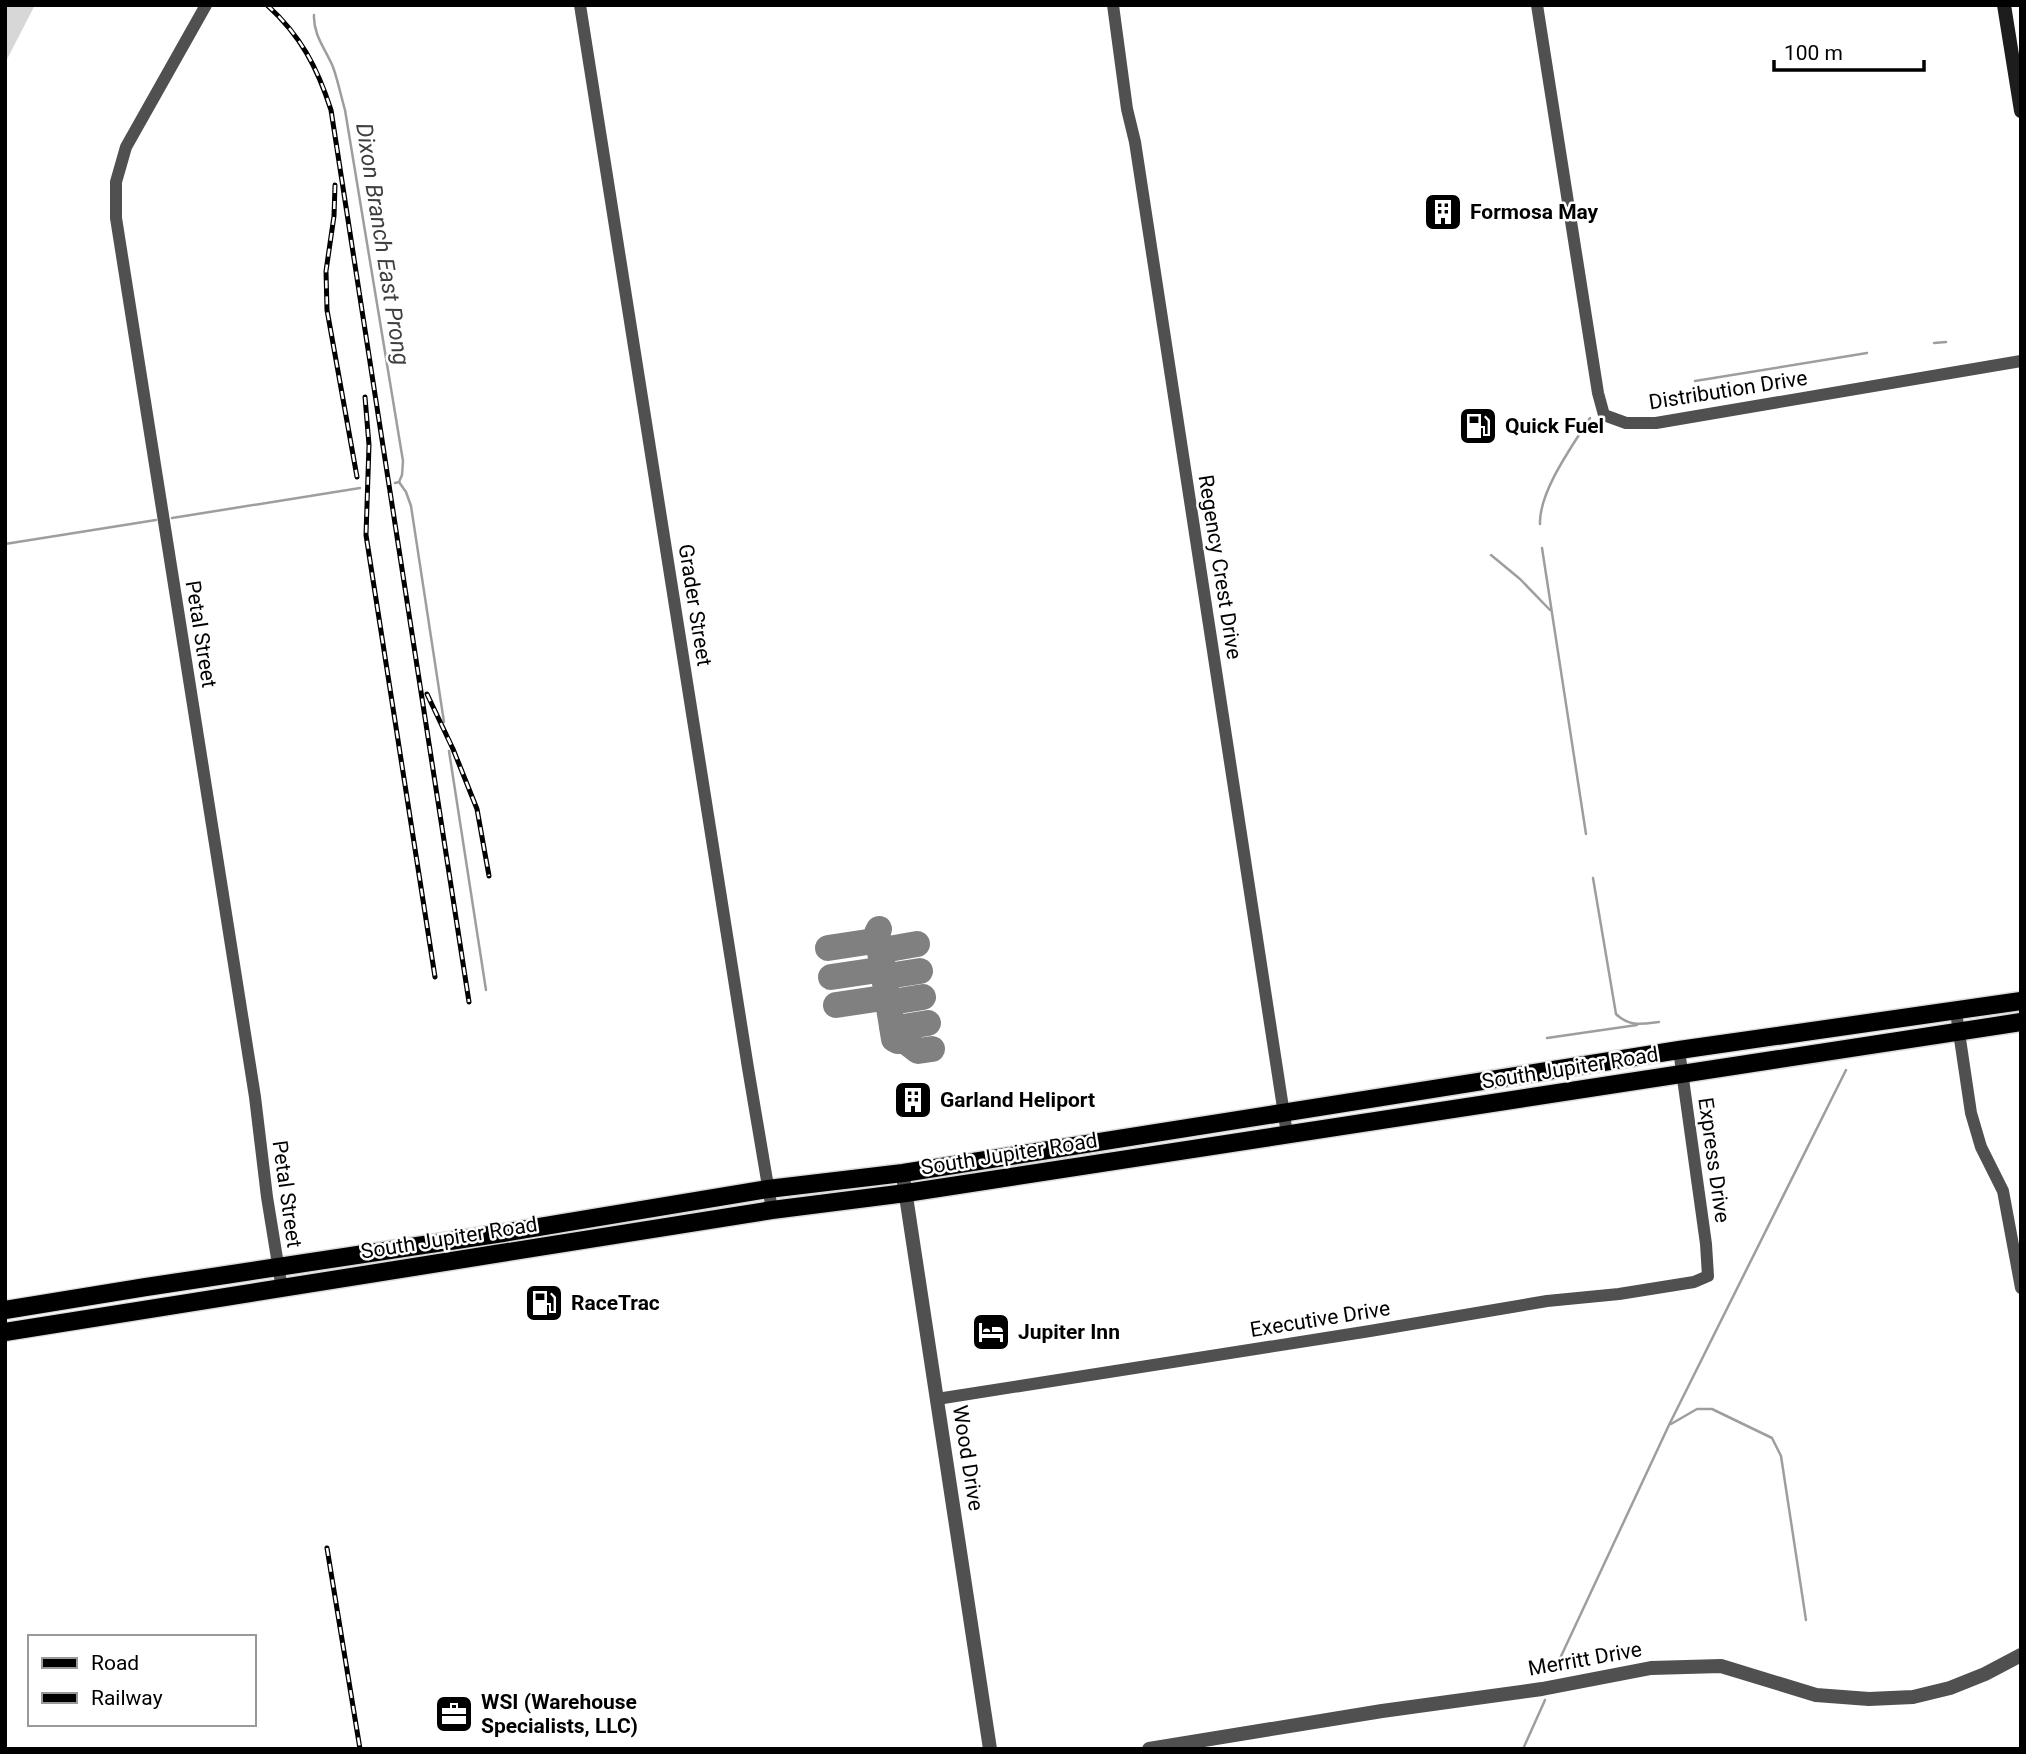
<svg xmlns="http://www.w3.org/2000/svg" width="2026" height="1754" font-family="Roboto,sans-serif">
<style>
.green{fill:#d7d7d7}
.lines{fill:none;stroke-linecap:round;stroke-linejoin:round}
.stream{stroke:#9e9e9e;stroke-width:2.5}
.taxiway{stroke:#808080;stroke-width:26}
.primary-casing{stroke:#dbdbdb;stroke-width:21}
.minor{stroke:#505050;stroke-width:12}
.tertiary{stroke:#505050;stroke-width:14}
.secondary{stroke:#1d1d1d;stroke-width:14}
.primary{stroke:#000;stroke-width:18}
.rail-casing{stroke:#000;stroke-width:5}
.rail{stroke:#fff;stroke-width:2.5;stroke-dasharray:8;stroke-linecap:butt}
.labels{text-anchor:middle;stroke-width:5;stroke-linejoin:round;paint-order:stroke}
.poi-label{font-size:21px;font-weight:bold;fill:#000;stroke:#fff;text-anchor:start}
.street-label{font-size:21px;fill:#000;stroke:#fff}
.water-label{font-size:23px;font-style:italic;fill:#3f3f3f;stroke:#fff}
</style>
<rect width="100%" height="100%" fill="#fff"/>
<!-- green -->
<polygon class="green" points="5,5 35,5 5,63"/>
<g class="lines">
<!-- stream -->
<g class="stream">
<path d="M314,15C313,35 326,50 333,67C338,81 341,96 345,110L403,461L402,475L399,482L395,483"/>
<polyline points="1934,343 1946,342"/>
<polyline points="1695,381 1867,353"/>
<polyline points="399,482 406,492 411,506 444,722"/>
<polyline points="172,518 360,488"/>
<path d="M1540,524C1539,491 1573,445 1590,418"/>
<polyline points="5,544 156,520"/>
<polyline points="1542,548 1586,834"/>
<polyline points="1491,555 1520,579 1550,610"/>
<polyline points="449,751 486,990"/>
<path d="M1593,878L1616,1014C1629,1027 1642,1024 1659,1022"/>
<polyline points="1547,1038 1637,1025"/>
<polyline points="1671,1424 1697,1409 1712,1409 1772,1438 1781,1456 1806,1620"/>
<polyline points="1556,1667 1669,1425 1846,1070"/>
<polyline points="1523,1749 1545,1700"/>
</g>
<!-- taxiway -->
<g class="taxiway">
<polyline points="879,929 877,933 894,1039 898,1041 905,1041 918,1051 932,1049"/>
<polyline points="879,947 883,950 917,944"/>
<polyline points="828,948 874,941 878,938"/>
<polyline points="884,973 888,976 920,971"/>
<polyline points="831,977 878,970 883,966"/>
<polyline points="888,1000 892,1002 923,997"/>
<polyline points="836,1005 883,998 887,994"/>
<polyline points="892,1026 897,1028 928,1023"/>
</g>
<defs>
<g id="primary">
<polyline points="5,1310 146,1287 503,1233 768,1189 903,1173 1679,1050 2021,1001"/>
<polyline points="5,1332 772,1210 906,1193 2021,1022"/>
</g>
</defs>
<!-- primary casing -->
<use href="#primary" class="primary-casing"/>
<!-- minor -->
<g class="minor">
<polyline points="206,5 126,147 116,182 116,218 255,1097 267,1197 282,1289"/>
<polyline points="580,5 748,1068 772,1210"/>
<polyline points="1113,5 1127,109 1135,142 1287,1134"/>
<polyline points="1537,5 1598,393 1604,415 1626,423 1656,423 2021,361"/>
<polyline points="1956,1012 1971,1113 1981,1147 2003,1191 2021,1288"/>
<polyline points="937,1399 1370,1331 1547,1301 1619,1294 1694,1282 1708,1276 1706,1244 1679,1050"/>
</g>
<!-- tertiary -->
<g class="tertiary">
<polyline points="904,1183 990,1749"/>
<polyline points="1149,1749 1382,1711 1542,1689 1651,1668 1721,1666 1816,1695 1869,1699 1913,1697 1950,1688 1985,1674 2021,1655"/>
</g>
<!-- secondary -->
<polyline class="secondary" points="2004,5 2021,111"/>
<!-- primary -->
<use href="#primary" class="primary"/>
<defs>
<g id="rail">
<path d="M267,5C301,36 317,67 331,110L469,1002"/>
<polyline points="335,185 334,216 326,271 327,310 357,477"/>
<polyline points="365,397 369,445 366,535 435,977"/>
<polyline points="427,694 453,749 477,809 489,876"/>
<polyline points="327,1548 360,1749"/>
</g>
</defs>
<!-- rail casing -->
<use href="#rail" class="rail-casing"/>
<!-- rail -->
<use href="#rail" class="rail"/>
</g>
<!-- icons -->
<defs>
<symbol id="building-square" viewBox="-11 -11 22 22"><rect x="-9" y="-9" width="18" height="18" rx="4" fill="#000" stroke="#fff"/><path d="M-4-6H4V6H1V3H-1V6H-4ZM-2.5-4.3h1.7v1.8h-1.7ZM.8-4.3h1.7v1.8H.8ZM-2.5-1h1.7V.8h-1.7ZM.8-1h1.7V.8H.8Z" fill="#fff"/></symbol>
<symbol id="fuel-square" viewBox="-11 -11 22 22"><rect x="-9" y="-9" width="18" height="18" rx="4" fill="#000" stroke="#fff"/><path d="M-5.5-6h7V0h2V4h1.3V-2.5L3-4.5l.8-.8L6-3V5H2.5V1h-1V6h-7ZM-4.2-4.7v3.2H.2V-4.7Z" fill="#fff"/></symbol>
<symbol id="hotel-square" viewBox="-11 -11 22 22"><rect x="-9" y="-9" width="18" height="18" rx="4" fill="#000" stroke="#fff"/><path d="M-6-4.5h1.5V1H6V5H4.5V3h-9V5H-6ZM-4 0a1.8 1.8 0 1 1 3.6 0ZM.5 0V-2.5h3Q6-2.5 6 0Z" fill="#fff"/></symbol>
<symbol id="office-square" viewBox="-11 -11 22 22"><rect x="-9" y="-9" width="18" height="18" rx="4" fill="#000" stroke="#fff"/><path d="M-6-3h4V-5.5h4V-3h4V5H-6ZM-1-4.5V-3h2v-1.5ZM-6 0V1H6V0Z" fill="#fff"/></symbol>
</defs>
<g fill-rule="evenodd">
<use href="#building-square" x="1421" y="190" width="44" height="44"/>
<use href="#fuel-square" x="1456" y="404" width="44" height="44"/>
<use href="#building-square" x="891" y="1078" width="44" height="44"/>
<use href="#fuel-square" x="522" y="1281" width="44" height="44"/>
<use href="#hotel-square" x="969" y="1310" width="44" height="44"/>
<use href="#office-square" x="432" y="1692" width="44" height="44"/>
</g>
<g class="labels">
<!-- poi labels -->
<g class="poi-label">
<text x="1470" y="219">Formosa May</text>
<text x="1505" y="433">Quick Fuel</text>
<text x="940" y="1107">Garland Heliport</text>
<text x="571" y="1310">RaceTrac</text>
<text x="1018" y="1339">Jupiter Inn</text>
<text x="481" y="1709">WSI (Warehouse<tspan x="481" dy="24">Specialists, LLC)</tspan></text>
</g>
<!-- street labels -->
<g class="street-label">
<text transform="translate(1728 390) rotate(-9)" y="7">Distribution Drive</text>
<text transform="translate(1220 567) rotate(81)" y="7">Regency Crest Drive</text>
<text transform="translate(695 605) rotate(81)" y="7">Grader Street</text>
<text transform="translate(201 634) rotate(81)" y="7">Petal Street</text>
<text transform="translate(1570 1068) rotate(-9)" y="7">South Jupiter Road</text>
<text transform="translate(1009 1154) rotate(-9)" y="7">South Jupiter Road</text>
<text transform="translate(1714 1160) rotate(82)" y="7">Express Drive</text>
<text transform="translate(287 1194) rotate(82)" y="7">Petal Street</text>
<text transform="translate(449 1238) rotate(-9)" y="7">South Jupiter Road</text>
<text transform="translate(1320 1319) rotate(-9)" y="7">Executive Drive</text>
<text transform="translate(968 1458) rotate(81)" y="7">Wood Drive</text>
<text transform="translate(1585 1659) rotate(-10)" y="7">Merritt Drive</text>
</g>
<!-- water labels -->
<g class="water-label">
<text transform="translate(383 244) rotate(81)" y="8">Dixon Branch East Prong</text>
</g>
</g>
<!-- border -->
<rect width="2026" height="1754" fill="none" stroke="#000000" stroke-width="14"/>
<!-- legend -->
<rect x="28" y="1635" width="228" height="91" fill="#ffffff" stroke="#999999" stroke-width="2"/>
<rect x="42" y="1658" width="35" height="10" fill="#000000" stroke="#999999" stroke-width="2"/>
<text x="91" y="1670" font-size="21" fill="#000000">Road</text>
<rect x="42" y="1693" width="35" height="10" fill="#000000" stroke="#999999" stroke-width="2"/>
<text x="91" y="1705" font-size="21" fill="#000000">Railway</text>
<!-- scale -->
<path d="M1774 60v10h150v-10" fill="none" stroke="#000000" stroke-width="3.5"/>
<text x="1784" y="60" font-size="21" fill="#000000" stroke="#ffffff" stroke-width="5" paint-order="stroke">100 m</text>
</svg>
